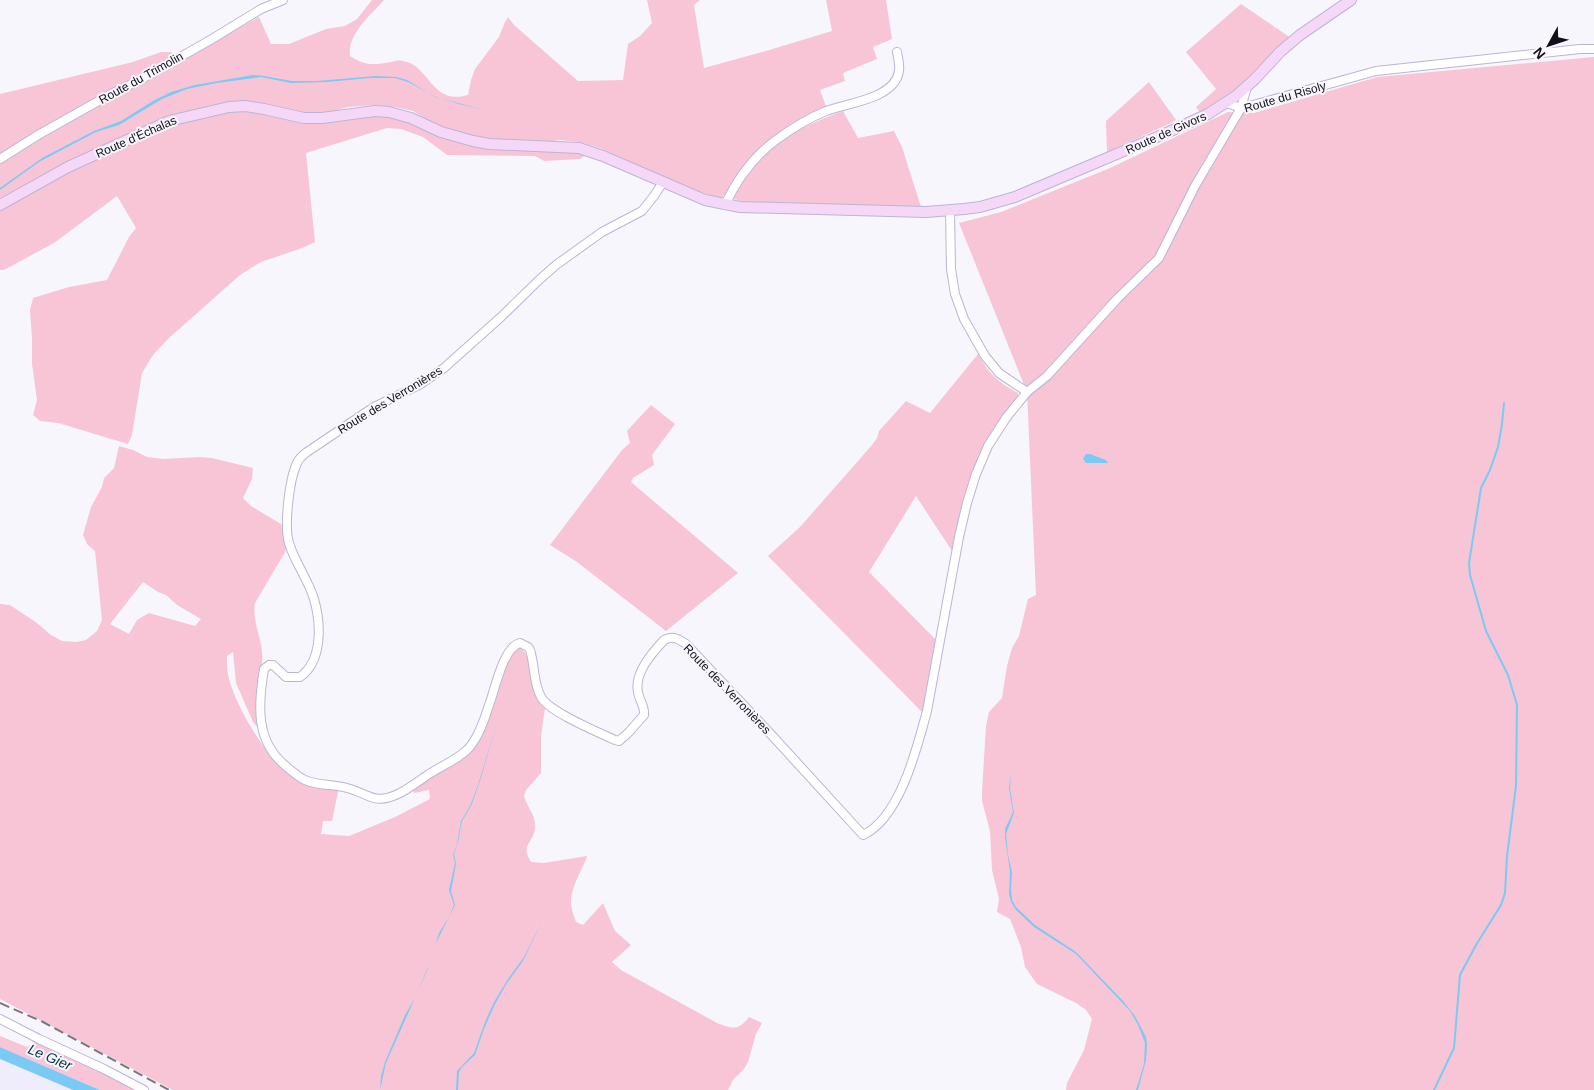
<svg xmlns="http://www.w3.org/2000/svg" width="1594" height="1090" viewBox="0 0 1594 1090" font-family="Arial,sans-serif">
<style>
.built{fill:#efecfc}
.green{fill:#f8c5d7;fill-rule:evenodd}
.water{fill:#7acaf4}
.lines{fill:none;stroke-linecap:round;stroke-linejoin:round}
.stream{stroke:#7acaf4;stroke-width:2}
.street-casing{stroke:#bbb5d4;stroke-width:10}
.secondary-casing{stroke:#bbb5d4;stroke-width:12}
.street{stroke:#fff;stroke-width:8}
.secondary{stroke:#f5d8f8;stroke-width:10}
.rail{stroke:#787780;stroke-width:2;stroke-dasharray:10 5;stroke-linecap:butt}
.labels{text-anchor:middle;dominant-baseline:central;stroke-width:4;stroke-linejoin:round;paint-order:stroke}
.street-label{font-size:12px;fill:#110f19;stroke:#f7f6fd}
.water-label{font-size:14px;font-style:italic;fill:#003147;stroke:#f7f6fd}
</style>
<rect width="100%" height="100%" fill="#f7f6fd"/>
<path class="built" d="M0 1059 70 1088 73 1090H0Z"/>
<g class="green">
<path d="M372 0H384C371 15 347 34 350 56 364 66 375 65 391 62 395 61 399 60 403 61 430 65 431 106 468 95L471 80 475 69 499 37 505 22 508 17 514 25 578 81 623 80 628 44 640 36 652 23 647 0H700L694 5 704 68 766 51 832 31 826 0H886L892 39 873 47 877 59 843 73 845 81 820 90 827 109C803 121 777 132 757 151 744 163 735 179 725 195L721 198 714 197 668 179 600 148 579 142 560 140 547 142 497 141 443 129 413 111 395 107 375 105 348 107 319 115 306 112V121L373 115 393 117 451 140 479 146 511 150 563 151 586 155 580 159 544 161 535 156 447 155 423 137 401 129 387 128 306 153 315 242 302 248 261 262 240 275 169 338 153 355 142 373 132 435 128 444 58 423 40 421 33 415 37 400 32 364V339L30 310 33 298 69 287 107 280 129 237 136 228 117 196 54 243 4 270H0V94L133 62 161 52H171L175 55 184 59 259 17 271 44H289L326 29 345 26 357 19Z"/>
<path d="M1241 4 1291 38 1243 85 1201 114 1196 107 1216 89 1186 52Z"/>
<path d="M1594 57V1090H1066L1067 1083 1084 1050 1092 1019 1086 1010 1076 1003 1037 984 1025 967 1021 947 1010 919 997 912 999 899 992 870 990 831 982 801V791L986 726 989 712 1002 698 1007 666 1012 648 1019 636 1028 599 1036 595 1027 392 959 223 1001 212 1110 168 1228 112 1254 113 1377 77Z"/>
<path d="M1149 82 1176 120 1171 123 1107 152 1106 121Z"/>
<path d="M843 111 858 138 894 131 902 147 921 207 838 206 748 203 734 199C736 188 743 179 751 170 757 162 763 153 771 147 793 131 818 120 843 111Z"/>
<path d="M978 354C990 375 998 382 1018 393V397C1005 415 990 433 981 452 965 484 960 519 954 554L916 496 869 572 936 640 923 713 768 556 800 527 872 445 877 438 879 431 906 401 930 413Z"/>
<path d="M651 405 675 424 652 455 654 465 633 478 631 482 738 573 666 631 577 562 550 545 622 450 630 443 627 431Z"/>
<path d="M119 446 133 450 147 457 163 459 200 457 212 458 253 468 252 479 243 498 251 506 281 524 287 549 255 603C251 624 267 646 261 667L259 726H256L253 722 236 683 233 652 227 656C227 664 227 672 229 679 236 706 267 760 291 775 298 779 329 785 339 787L332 821H323L321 834 349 836 395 817 430 799 429 790 414 793 413 790C425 783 436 774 448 766 456 761 464 758 470 750 491 725 499 688 509 657L516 649 520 648C535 659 529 679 535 694 537 699 542 704 545 708L541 737V773L526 790 524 796C527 807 537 817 535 829 533 844 520 844 531 862L544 863 587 856C582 871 571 886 571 902 571 909 574 916 576 922L583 925 603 903 615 931 631 945 612 962 621 970 717 1023C733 1029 738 1031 749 1017L762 1023 756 1034 748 1062 744 1069 733 1080 728 1090H173L0 999V604L10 605 37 623 51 635 62 641 76 642 86 640 97 631 102 620 95 551 87 544 83 535 91 507 102 487 104 478 114 468ZM143 582 158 592 166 595 177 605 201 619 195 626 149 613 137 620 129 634 110 624Z"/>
<path d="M0 1036 27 1047 37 1041 87 1064 138 1090H100L0 1047Z"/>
</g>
<g class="water">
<path d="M253 75 264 76 292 81H317L376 76 396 77 407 80 435 97 485 110 459 104 436 97 408 82 395 78H370L327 82 291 83 261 77 217 83 187 89 162 99 119 125 96 132 39 162 0 190V188L42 158 94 131 121 121 153 101 171 92 195 85Z"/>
<path d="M1086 454H1090L1106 460 1108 463H1086L1083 459Z"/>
<path d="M497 723 480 781 471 806 462 821 458 842 454 854 456 864 451 891 455 905 436 943 427 971 386 1063 380 1090 381 1076 385 1062 405 1015 415 998 429 965 439 933 449 917 454 905 449 890 455 863 453 855 457 844 461 821 470 806 478 785Z"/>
<path d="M1011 772 1010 788 1014 813 1006 834 1008 855 1012 872 1011 888 1012 900 1016 907 1035 925 1076 952 1123 1001 1135 1016 1146 1037 1147 1045 1146 1060 1138 1090H1136L1144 1064 1145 1043 1138 1025 1130 1011 1076 954 1034 927 1016 910 1011 902 1009 894 1010 872 1005 837V829L1013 812 1009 788Z"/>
<path d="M543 919 523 961 507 983 495 1004 484 1029 475 1055 462 1067 459 1072 458 1090H456L457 1071 474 1053 485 1022 494 1002 508 979 524 957Z"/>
<path d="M0 1047 100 1090H73L0 1059Z"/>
</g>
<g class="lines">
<path class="stream" d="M1434 1090 1454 1048 1460 975 1476 945 1501 905 1505 893 1507 856 1516 786 1517 705 1508 675 1486 631 1470 575 1469 563 1481 488 1490 470 1498 447 1502 424 1504 403"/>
<defs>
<g id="street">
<path d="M1227 103 1241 108 1253 105 1376 71 1580 49H1594"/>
<path d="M0 159 38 135 111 94 140 80 212 39 261 9 283 0"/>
<path d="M663 182 654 196 642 211 602 232 556 265 539 280 501 317 444 368 419 385 374 407 307 452C303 455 299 458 297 463 289 480 284 526 289 543 295 563 308 579 314 599 321 623 323 661 300 677H286L273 665H269L264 669C258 705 255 742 287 767 293 772 298 777 305 780 318 786 333 784 347 788 370 794 374 806 400 793 410 788 420 780 429 774 443 765 463 757 472 744 480 733 485 718 489 705 495 690 503 647 520 643L528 647 530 650C535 665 533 683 541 697 549 712 598 732 615 740L619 741 629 732 644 715C645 706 639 700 638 692 634 673 652 653 664 640 673 635 678 639 686 644L767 730 863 835C900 818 917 748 927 711L959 537 967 503 976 474 988 446 1006 418 1027 392 1047 376 1117 299 1159 258 1195 186 1241 108 1247 87"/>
<path d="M725 205C737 179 753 157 776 140 791 129 809 118 826 111 847 103 895 99 899 71 900 64 898 58 897 52"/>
<path d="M950 210 951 269 955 294 964 319 985 356 999 373 1027 392"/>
<path d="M0 1019 39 1039 104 1069 144 1090"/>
</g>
<path id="secondary" d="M0 205 68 167 169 121 229 107 245 106 264 109 304 118H322L375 111 389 112 411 118 441 132 473 141 489 144 579 148 603 156 705 200 740 207 926 212 964 209 980 207 1015 197 1164 134 1208 114 1236 96 1255 79 1280 52 1300 35 1351 0"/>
</defs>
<use href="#street" class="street-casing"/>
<use href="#secondary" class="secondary-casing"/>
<use href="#street" class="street"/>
<use href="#secondary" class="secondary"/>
<path class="rail" d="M0 1003 43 1022 169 1090"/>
</g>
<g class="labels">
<g class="street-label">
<text transform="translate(141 78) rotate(-29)">Route du Trimolin</text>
<text transform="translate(1285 97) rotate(-16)">Route du Risoly</text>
<text transform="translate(1166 133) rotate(-24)">Route de Givors</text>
<text transform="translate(136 137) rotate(-24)">Route d'Échalas</text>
<text transform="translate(390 400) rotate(-31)">Route des Verronières</text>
<text transform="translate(727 689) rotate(46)">Route des Verronières</text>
</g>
<g class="water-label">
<text transform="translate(50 1057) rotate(23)">Le Gier</text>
</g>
</g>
<g transform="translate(1549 45) rotate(230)" stroke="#f7f6fd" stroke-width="4" paint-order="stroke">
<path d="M0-4L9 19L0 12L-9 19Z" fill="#110f19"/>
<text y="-8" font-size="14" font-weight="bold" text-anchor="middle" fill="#110f19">N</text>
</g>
</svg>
